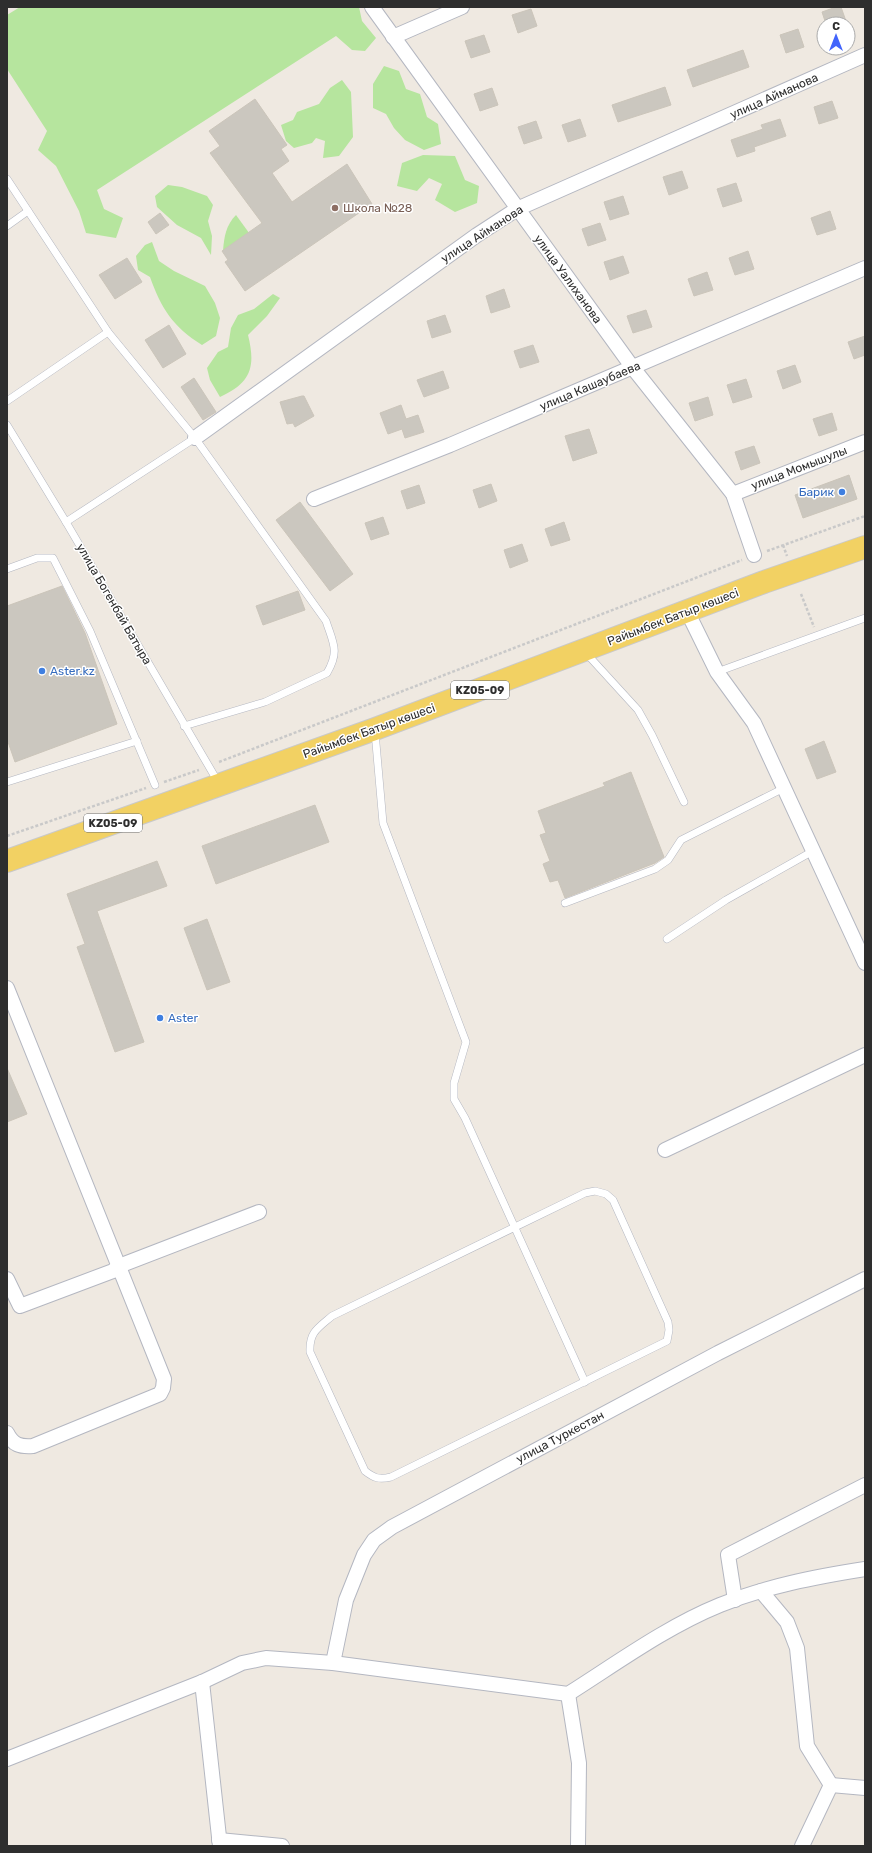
<svg xmlns="http://www.w3.org/2000/svg" width="872" height="1853" viewBox="0 0 872 1853" font-family="Rubik,sans-serif">
<style>
.green{fill:#b6e59e}
.building{fill:#cbc7bf;stroke:#cbc5ba}
.lines{fill:none;stroke-linecap:round;stroke-linejoin:round}
.service-casing{stroke:#b4b7c1;stroke-width:8}
.minor-casing{stroke:#b4b7c1;stroke-width:16}
.primary-casing{stroke:#c9c9c9;stroke-width:24}
.path{stroke:#c9c9c9;stroke-width:2.5;stroke-dasharray:3 2;stroke-linecap:butt}
.service{stroke:#fff;stroke-width:7}
.minor{stroke:#fff;stroke-width:14}
.primary{stroke:#f2d163;stroke-width:22}
.education-dot{fill:#8d6e63;stroke:#fff;stroke-width:1.5}
.shop-dot{fill:#3f7fe0;stroke:#fff;stroke-width:1.5}
.labels{text-anchor:middle;dominant-baseline:central;stroke-width:3;stroke-linejoin:round;paint-order:stroke}
.shield{fill:#fff;stroke:#6d6d6d;stroke-width:1}
.shield-label{font-size:11px;font-weight:bold;fill:#2e2e2e}
.street-label{font-size:12px;fill:#2e2e2e;stroke:#fff}
.education-label{font-size:12px;fill:#785e54;stroke:#fff;text-anchor:start}
.shop-label{font-size:12px;fill:#366cbe;stroke:#fff;text-anchor:start}
</style>
<rect width="100%" height="100%" fill="#efe9e1"/>
<g class="green">
<path d="M20 7H359L362 21 376 38 365 51 352 50 336 36 97 190 104 209 123 218 116 238 86 233 79 211 56 166 38 150 47 131 7 69V15Z"/>
<path d="M384 66 399 71 406 89 420 94 427 117 438 124 441 144 424 150 405 140 394 128 386 114 373 108V84Z"/>
<path d="M342 80 351 92 353 137 339 156 323 158 325 141 316 138 312 143 294 148 286 141 281 125 293 120 297 112 319 104 330 88Z"/>
<path d="M423 155 455 156 465 180 479 186 477 203 455 212 435 200 442 184 429 178 417 191 397 186 402 163Z"/>
<path d="M168 185 182 187 207 196 213 205 208 221 212 236 211 255 201 238 177 225 157 207 155 196Z"/>
<path d="M236 215 252 237 223 251C224 237 226 225 236 215Z"/>
<path d="M152 242 159 261 174 271 205 286 215 303 220 318 216 336 202 345C173 327 161 308 150 277L138 270 136 256 145 245Z"/>
<path d="M273 294 280 298 267 316 248 335C256 367 251 383 220 397L210 380 207 368 218 352 228 347 231 328 238 315 254 309Z"/>
</g>
<g class="building">
<path d="M836 7H841L847 24H826L822 12Z"/>
<path d="M531 9 537 26 518 33 512 15Z"/>
<path d="M798 29 804 47 786 53 780 35Z"/>
<path d="M484 35 490 52 471 58 465 41Z"/>
<path d="M743 50 749 67 693 87 687 70Z"/>
<path d="M665 87 671 105 618 122 612 105Z"/>
<path d="M492 88 498 105 480 111 474 94Z"/>
<path d="M255 99 287 145 281 149 289 161 272 173 292 202 347 164 372 204 245 291 225 262 228 260 222 251 262 223 210 153 220 146 209 131Z"/>
<path d="M832 101 838 118 819 124 814 107Z"/>
<path d="M580 119 586 136 568 142 562 125Z"/>
<path d="M780 119 786 136 754 147 755 151 737 157 731 140 763 129 761 125Z"/>
<path d="M536 121 542 138 524 144 518 127Z"/>
<path d="M682 171 688 188 669 195 663 177Z"/>
<path d="M736 183 742 201 723 207 717 189Z"/>
<path d="M623 196 629 214 610 220 604 202Z"/>
<path d="M830 211 836 229 817 235 811 218Z"/>
<path d="M160 213 169 225 156 234 148 222Z"/>
<path d="M600 223 606 240 588 246 582 229Z"/>
<path d="M748 251 754 269 735 275 729 258Z"/>
<path d="M623 256 629 273 610 280 604 262Z"/>
<path d="M127 258 142 282 115 299 99 275Z"/>
<path d="M707 272 713 290 694 296 688 279Z"/>
<path d="M504 289 510 307 491 313 486 296Z"/>
<path d="M646 310 652 327 633 333 627 316Z"/>
<path d="M445 315 451 332 432 338 427 321Z"/>
<path d="M169 325 186 354 163 368 145 340Z"/>
<path d="M865 336V355L854 359 848 342Z"/>
<path d="M533 345 539 362 520 368 514 351Z"/>
<path d="M795 365 801 382 783 389 777 371Z"/>
<path d="M443 371 449 388 424 397 417 380Z"/>
<path d="M194 378 216 412 203 420 181 387Z"/>
<path d="M746 379 752 397 733 403 727 385Z"/>
<path d="M302 396H304L314 416 295 427 293 423 287 424 280 402Z"/>
<path d="M708 397 713 415 695 421 689 403Z"/>
<path d="M401 405 406 419 418 415 424 432 405 438 402 429 388 434 380 413Z"/>
<path d="M832 413 837 430 819 436 813 419Z"/>
<path d="M589 429 597 453 573 461 565 436Z"/>
<path d="M754 446 760 463 741 470 735 452Z"/>
<path d="M849 475 857 499 803 518 795 495Z"/>
<path d="M491 484 497 501 479 508 473 490Z"/>
<path d="M419 485 425 503 407 509 401 491Z"/>
<path d="M300 502 353 574 330 591 276 520Z"/>
<path d="M383 517 389 534 371 540 365 523Z"/>
<path d="M564 522 570 540 551 546 545 529Z"/>
<path d="M522 544 528 561 510 568 504 550Z"/>
<path d="M62 586 85 633 117 724 15 762 7 739V606Z"/>
<path d="M298 591 305 610 263 625 256 606Z"/>
<path d="M824 741 836 772 817 779 805 749Z"/>
<path d="M631 772 664 857 655 863 565 898 558 880 550 882 543 864 550 861 540 835 546 833 538 811 605 786 603 783Z"/>
<path d="M315 805 329 842 216 884 202 846Z"/>
<path d="M157 861 167 886 97 911 144 1042 115 1052 77 947 85 944 67 894Z"/>
<path d="M207 919 230 982 207 990 184 928Z"/>
<path d="M7 1068 27 1114 7 1122Z"/>
</g>
<g class="lines">
<defs>
<g id="service">
<path d="M7 179 108 332 195 438 326 621C333 643 340 651 327 673L265 702 184 726"/>
<path d="M7 226 28 211"/>
<path d="M7 401 108 332"/>
<path d="M7 425 66 522 218 782"/>
<path d="M66 522 195 438"/>
<path d="M7 569 37 558H53L90 631 155 785"/>
<path d="M586 653 638 710 652 735 684 802"/>
<path d="M717 672 865 618"/>
<path d="M375 732 383 823 466 1042 454 1083V1099L465 1118 585 1382"/>
<path d="M7 782 137 741"/>
<path d="M565 903 655 869 668 860 681 840 784 788"/>
<path d="M667 939 726 900 813 851"/>
<path d="M595 1191 606 1194 613 1200 668 1322 669 1330 667 1341 391 1477C379 1480 374 1478 365 1471L310 1352C309 1332 318 1328 332 1316L585 1193Z"/>
</g>
<g id="minor">
<path d="M372 7 633 368 733 494 754 555"/>
<path d="M393 37 462 7"/>
<path d="M195 438 477 235 517 209 865 55"/>
<path d="M733 494 865 442"/>
<path d="M314 499 450 445 865 268"/>
<path d="M687 611 717 672 754 723 865 963"/>
<path d="M7 988 164 1379 163 1388 160 1394 33 1446C20 1447 13 1445 7 1433"/>
<path d="M665 1150 865 1055"/>
<path d="M7 1279 20 1306 113 1271 119 1266 259 1212"/>
<path d="M761 1591 787 1622 797 1648 807 1746 831 1785"/>
<path d="M735 1600 728 1555 865 1485"/>
<path d="M333 1663 346 1600 364 1555 374 1540 392 1527 718 1353 865 1279"/>
<path d="M202 1682 220 1846"/>
<path d="M568 1694 579 1763 578 1846"/>
<path d="M7 1759 202 1682 242 1663 266 1658 333 1663 568 1694C617 1663 666 1627 720 1605 767 1586 815 1577 865 1569"/>
<path d="M219 1840 282 1846"/>
<path d="M802 1846 831 1785 865 1788"/>
</g>
<path id="primary" d="M7 861 375 729 764 582 865 547"/>
</defs>
<use href="#service" class="service-casing"/>
<use href="#minor" class="minor-casing"/>
<use href="#primary" class="primary-casing"/>
<g class="path">
<path d="M783 545 787 556"/>
<path d="M767 551 865 516"/>
<path d="M801 594 814 627"/>
<path d="M219 762 742 560"/>
<path d="M164 782 199 770"/>
<path d="M7 836 146 788"/>
</g>
<use href="#service" class="service"/>
<use href="#minor" class="minor"/>
<use href="#primary" class="primary"/>
</g>
<circle class="education-dot" cx="335" cy="208" r="4"/>
<g class="shop-dot">
<circle cx="842" cy="492" r="4"/>
<circle cx="42" cy="671" r="4"/>
<circle cx="160" cy="1018" r="4"/>
</g>
<g class="labels">
<g class="shield">
<rect x="451" y="681" width="58" height="18" rx="3"/>
<rect x="84" y="814" width="58" height="18" rx="3"/>
</g>
<g class="shield-label">
<text x="480" y="690">KZ05-09</text>
<text x="113" y="823">KZ05-09</text>
</g>
<g class="street-label">
<text transform="translate(774 96) rotate(-24)">улица Айманова</text>
<text transform="translate(482 234) rotate(-33)">улица Айманова</text>
<text transform="translate(568 279) rotate(54)">улица Уалиханова</text>
<text transform="translate(590 386) rotate(-23)">улица Кашаубаева</text>
<text transform="translate(799 468) rotate(-21)">улица Момышулы</text>
<text transform="translate(114 604) rotate(60)">улица Богенбай Батыра</text>
<text transform="translate(673 617) rotate(-21)">Райымбек Батыр көшесі</text>
<text transform="translate(369 731) rotate(-20)">Райымбек Батыр көшесі</text>
<text transform="translate(560 1437) rotate(-28)">улица Туркестан</text>
</g>
<g class="education-label">
<text x="343" y="208">Школа №28</text>
</g>
<g class="shop-label">
<text x="834" y="492" text-anchor="end">Барик</text>
<text x="50" y="671">Aster.kz</text>
<text x="168" y="1018">Aster</text>
</g>
</g>
<rect width="872" height="1853" fill="none" stroke="#2e2e2e" stroke-width="16"/>
<g transform="translate(836 36)"><circle r="19" fill="#ffffff" stroke="#ababab"/>
<path d="M0-3L7 15L0 10L-7 15Z" fill="#4264fb"/>
<text y="-6" font-size="11" font-weight="bold" text-anchor="middle" fill="#2e2e2e">С</text>
</g>
</svg>
